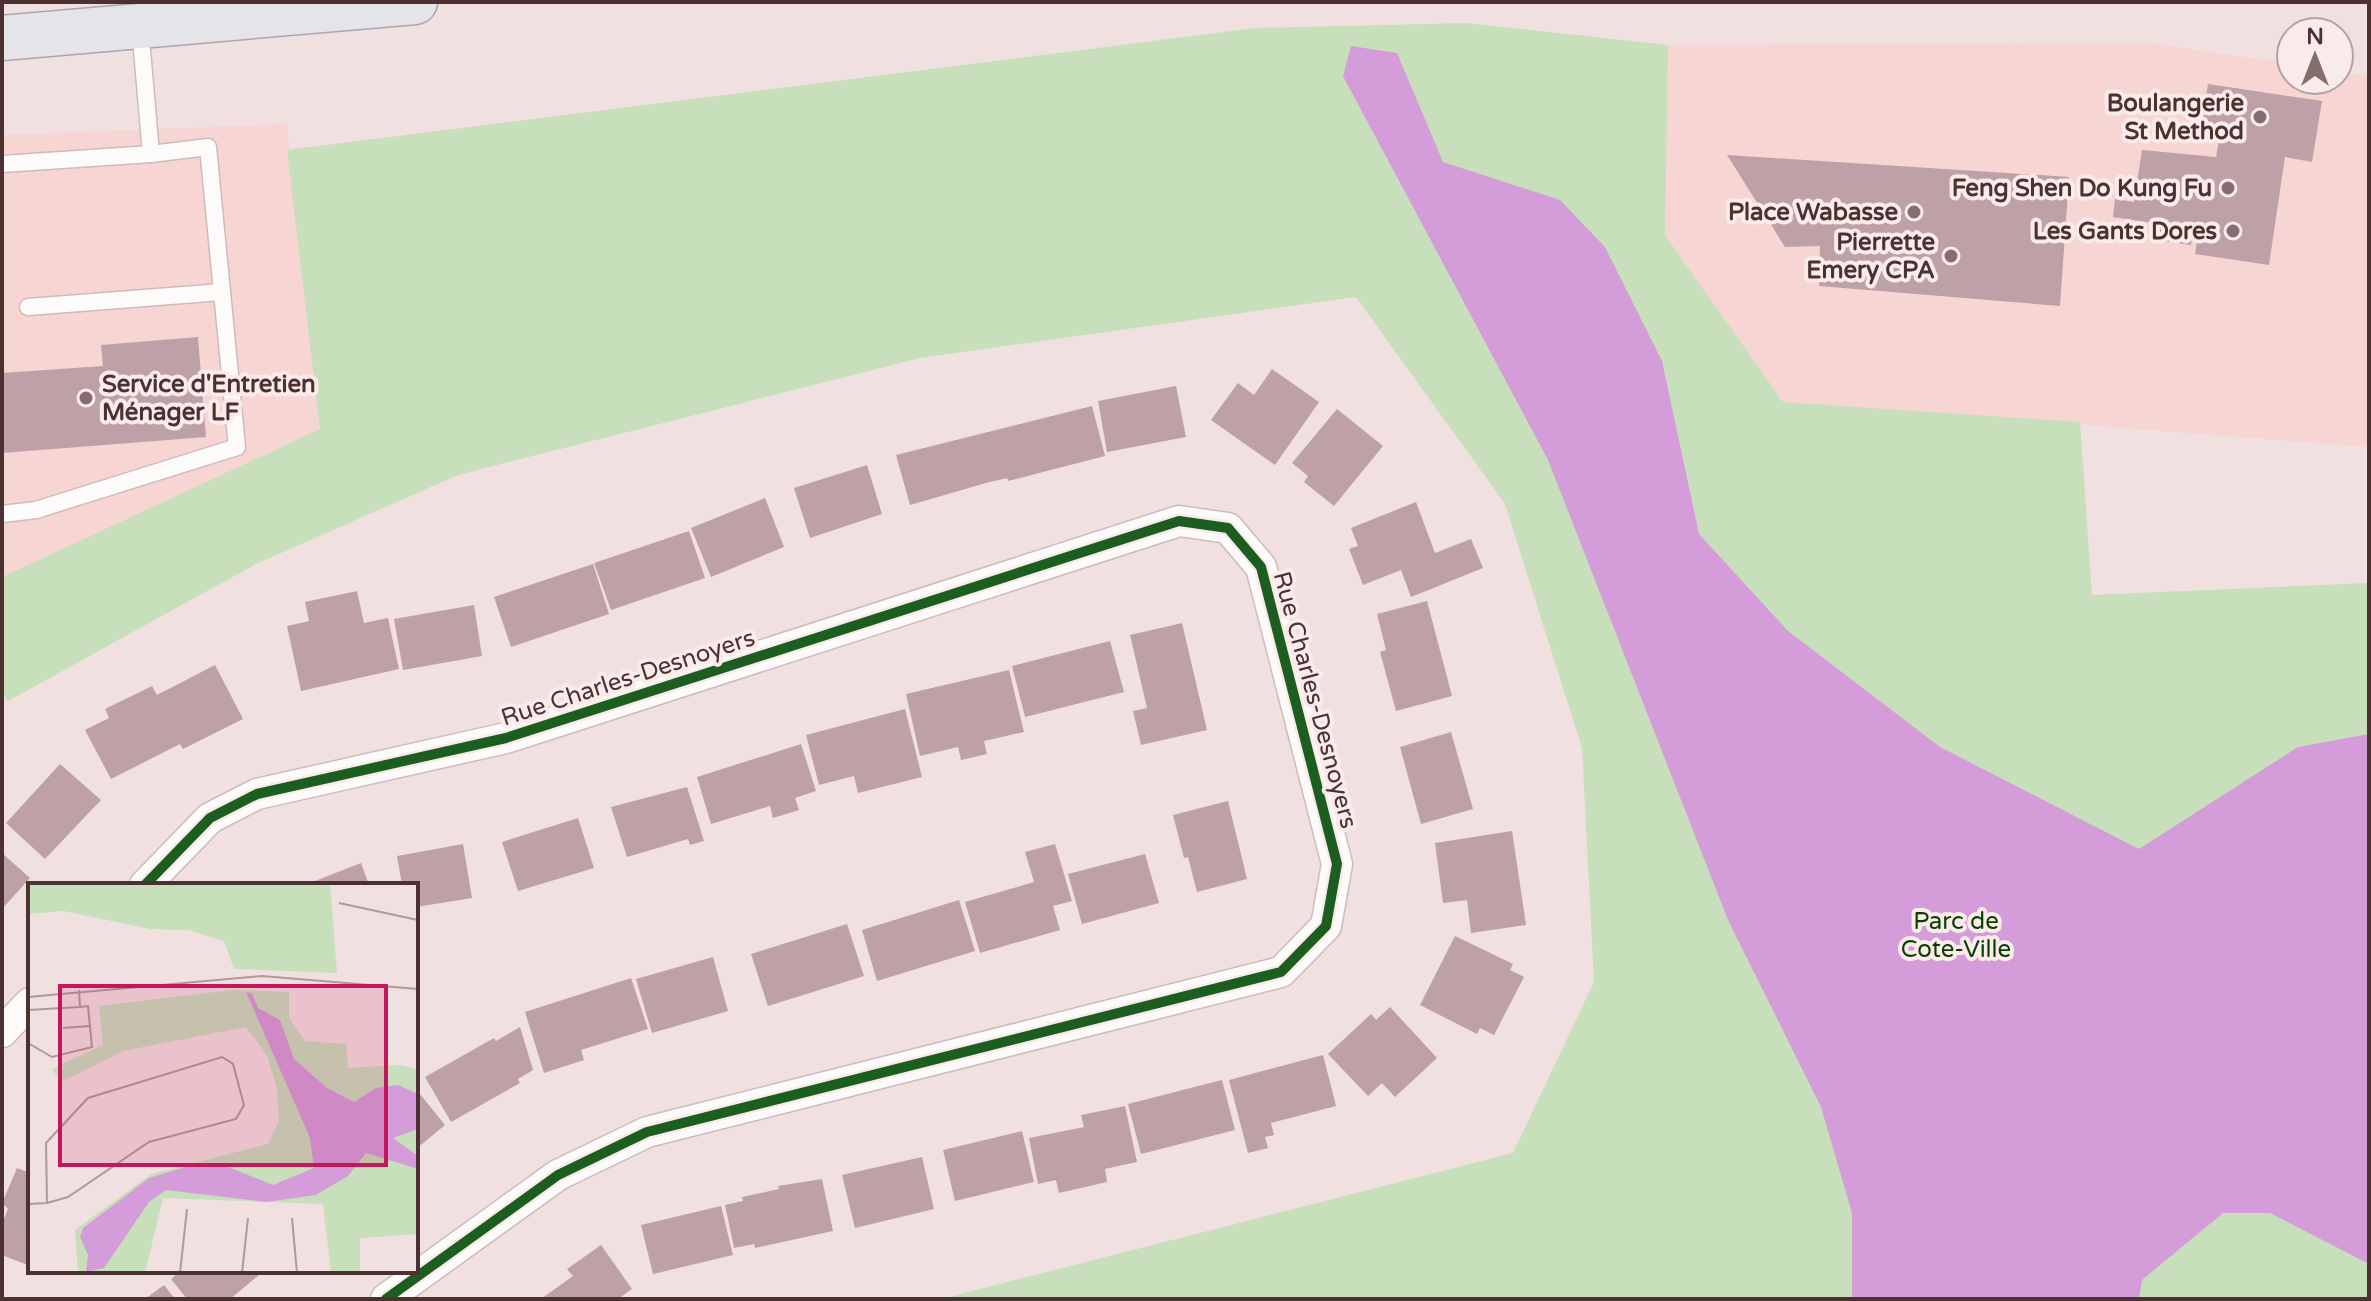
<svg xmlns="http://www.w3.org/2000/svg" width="2371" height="1301" viewBox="0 0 2371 1301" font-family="'Varela Round',sans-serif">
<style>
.built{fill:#f6d5d3}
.green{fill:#c7dfba}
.water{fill:#d49dd9}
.building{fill:#bda1a7}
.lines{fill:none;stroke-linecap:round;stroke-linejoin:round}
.lane-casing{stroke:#cebbba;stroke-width:19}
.street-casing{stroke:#cebbba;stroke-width:33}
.primary-casing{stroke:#a8a5ad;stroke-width:47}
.lane{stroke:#fdfafa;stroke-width:16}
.street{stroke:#fdfafa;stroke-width:30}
.primary{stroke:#e4e4e9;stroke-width:44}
.cycleway-casing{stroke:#faebeb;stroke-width:15}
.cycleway{stroke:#1b5e20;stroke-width:10}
.poi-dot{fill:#856e6d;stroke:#faebeb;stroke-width:3}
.labels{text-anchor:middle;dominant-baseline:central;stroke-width:8;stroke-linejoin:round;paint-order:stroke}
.poi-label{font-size:24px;font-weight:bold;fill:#4b3130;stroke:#faebeb;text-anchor:end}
.street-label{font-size:24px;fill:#4b3130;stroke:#faebeb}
.park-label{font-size:24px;fill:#073d00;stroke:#faebeb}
.inset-road{fill:none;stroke:#ae9a99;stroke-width:2}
.view{fill:#c2185b;fill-opacity:0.15;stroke:#c2185b;stroke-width:4}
.inset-edge{fill:none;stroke:#4b3130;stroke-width:4}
</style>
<rect width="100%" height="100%" fill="#f0e0df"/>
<g class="built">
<path d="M2150 43 2291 64V80H2339V71L2369 76V447L1783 402 1665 235 1668 45Z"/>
<path d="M287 124 320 429 2 577V135Z"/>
</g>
<path class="green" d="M1466 23 1668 45 1665 235 1783 402 2080 422 2092 595 2369 583V1299H941L1513 1153 1594 982 1582 748 1505 504 1356 297 920 358 458 475 256 564 8 701 2 692V577L320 429 287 150 1256 28Z"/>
<path class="water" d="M1351 46 1397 53 1443 162 1560 200 1605 247 1662 361 1699 534 1788 631 1940 747 2139 849 2298 747 2369 734V1264L2270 1213H2223L2142 1280 2139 1299H1852V1213L1821 1107 1728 920 1548 460 1343 76Z"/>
<g class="building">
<path d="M2208 84 2322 101 2312 162 2285 157 2269 265 2195 254 2198 235 2192 234 2191 245 2150 239 2153 223 2113 217 2115 199 2134 202 2142 150 2216 157 2220 135 2201 131Z"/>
<path d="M1727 155 2069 177 2060 306 1819 286 1820 246 1785 247Z"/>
<path d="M198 337 206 437 2 453V373L103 366 101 345Z"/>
<path d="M1272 369 1319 402 1275 465 1211 420 1238 383 1254 395Z"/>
<path d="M1176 386 1186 437 1107 452 1098 401Z"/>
<path d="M1092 406 1105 456 1008 481 1007 478 986 483 910 505 896 455Z"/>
<path d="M1337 409 1383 446 1334 506 1304 482 1308 476 1292 463Z"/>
<path d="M867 465 882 514 810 538 794 488Z"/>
<path d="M765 498 784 547 711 577 691 528Z"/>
<path d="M1416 502 1435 553 1471 539 1483 568 1411 597 1401 570 1363 585 1349 549 1358 546 1351 528Z"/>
<path d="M689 531 705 578 611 610 594 563Z"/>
<path d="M593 564 609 614 511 647 494 597Z"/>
<path d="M357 591 364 623 388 618 399 669 301 691 287 626 309 621 305 602Z"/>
<path d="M1427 601 1452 696 1396 711 1380 652 1386 650 1377 614Z"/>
<path d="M474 605 482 656 403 670 394 619Z"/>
<path d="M1182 623 1207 730 1141 745 1133 711 1147 708 1130 635Z"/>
<path d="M1110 641 1124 692 1025 717 1012 666Z"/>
<path d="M215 665 243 719 183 749 180 744 111 779 85 730 109 718 105 709 152 686 157 695Z"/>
<path d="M1009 670 1024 732 984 741 987 754 961 760 958 747 920 756 906 694Z"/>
<path d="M905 709 922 777 858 793 854 776 819 785 806 735Z"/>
<path d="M1451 732 1473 809 1421 824 1400 747Z"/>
<path d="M801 744 816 791 795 798 799 810 773 818 770 806 711 824 697 777Z"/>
<path d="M60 764 101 800 45 859 6 823Z"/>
<path d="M687 787 704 841 690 845 688 839 627 857 611 807Z"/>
<path d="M1228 801 1247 879 1197 892 1188 857 1184 858 1173 815Z"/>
<path d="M578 818 594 868 518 891 502 842Z"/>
<path d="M1512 831 1526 925 1471 933 1467 900 1443 903 1435 843Z"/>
<path d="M463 844 472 898 416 907V885H402L397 856Z"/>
<path d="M1055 844 1072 901 1053 906 1060 930 980 953 965 902 1034 882 1025 852Z"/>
<path d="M2 853 30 878 2 909Z"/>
<path d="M1145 854 1159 903 1082 924 1068 874Z"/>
<path d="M361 863 369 885H305Z"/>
<path d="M959 900 975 951 877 981 862 930Z"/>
<path d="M847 924 864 976 768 1006 751 954Z"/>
<path d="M1455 936 1513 964 1510 970 1524 977 1494 1035 1480 1028 1477 1034 1420 1005Z"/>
<path d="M713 957 728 1011 652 1033 636 979Z"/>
<path d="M631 978 648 1029 581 1050 584 1060 544 1073 525 1012Z"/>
<path d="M1390 1007 1437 1058 1395 1097 1382 1083 1368 1096 1328 1054 1371 1014 1376 1020Z"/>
<path d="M520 1027 533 1070 518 1079 520 1083 451 1122 425 1077 494 1038 496 1041Z"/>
<path d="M1323 1055 1336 1106 1271 1123 1274 1135 1265 1137 1268 1148 1248 1153 1229 1080Z"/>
<path d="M1222 1080 1235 1130 1141 1154 1128 1104Z"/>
<path d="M416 1089 445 1125 416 1149Z"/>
<path d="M1125 1106 1137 1162 1105 1169 1107 1182 1059 1193 1056 1180 1038 1184 1029 1138 1084 1127 1081 1115Z"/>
<path d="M1022 1131 1034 1182 955 1201 943 1150Z"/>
<path d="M922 1157 934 1209 855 1228 842 1175Z"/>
<path d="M17 1168 30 1173V1266L2 1255V1224L8 1209 2 1203Z"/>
<path d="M822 1179 833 1231 755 1248 754 1244 734 1248 725 1205 743 1201 742 1197 779 1189 778 1186Z"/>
<path d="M721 1206 733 1255 653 1274 641 1225Z"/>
<path d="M601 1245 632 1289 618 1299H541L573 1276 567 1269Z"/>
<path d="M180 1271H264L230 1299H187L171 1279Z"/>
<path d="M164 1285 175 1299H145Z"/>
</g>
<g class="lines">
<defs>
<g id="lane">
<path d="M2 164 151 154"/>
<path d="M28 307 222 292"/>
<path d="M2 514 36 510 237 447 208 147 151 154 140 27"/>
</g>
<g id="street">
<path d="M145 885 210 818 257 794 506 738 1179 521 1228 528 1261 567 1337 864 1326 926 1281 972 647 1132 558 1175 386 1299"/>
<path d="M2 1032 30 1003"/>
</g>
<path id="primary" d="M2 38 415 2"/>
</defs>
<use href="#lane" class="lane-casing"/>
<use href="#street" class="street-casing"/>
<use href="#primary" class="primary-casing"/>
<use href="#lane" class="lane"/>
<use href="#street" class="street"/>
<use href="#primary" class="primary"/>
<defs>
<path id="cycleway" d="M145 885 210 818 257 794 506 738 1179 521 1228 528 1261 567 1337 864 1326 926 1281 972 647 1132 558 1175 386 1299"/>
</defs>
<use href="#cycleway" class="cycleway-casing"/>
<use href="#cycleway" class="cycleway"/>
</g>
<g class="poi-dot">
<circle cx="2260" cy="117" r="8"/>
<circle cx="2228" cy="188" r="8"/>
<circle cx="1914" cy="212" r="8"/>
<circle cx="2233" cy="231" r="8"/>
<circle cx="1951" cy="256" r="8"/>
<circle cx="86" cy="398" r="8"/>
</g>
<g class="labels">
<g class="poi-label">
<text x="2244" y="103">Boulangerie<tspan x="2244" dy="28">St Method</tspan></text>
<text x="2212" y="188">Feng Shen Do Kung Fu</text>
<text x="1898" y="212">Place Wabasse</text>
<text x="2217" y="231">Les Gants Dores</text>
<text x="1935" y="242">Pierrette<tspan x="1935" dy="28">Emery CPA</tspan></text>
<text x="102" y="384" text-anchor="start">Service d'Entretien<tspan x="102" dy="28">Ménager LF</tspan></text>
</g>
<g class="street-label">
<text transform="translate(628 678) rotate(-18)">Rue Charles-Desnoyers</text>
<text transform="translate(1315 700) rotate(75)">Rue Charles-Desnoyers</text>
</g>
<g class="park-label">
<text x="1956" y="921">Parc de<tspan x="1956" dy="28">Cote-Ville</tspan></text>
</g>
</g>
<g transform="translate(28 883)">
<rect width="390" height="390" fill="#f0e0df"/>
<path d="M0 0H302L309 90 206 86 196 58 160 47 122 46 36 28 0 31ZM204 107 261 109V135L277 158 318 161 320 185 373 182 390 187V351L332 355V390H303L295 321 135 315 117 390H50L47 347 123 291 240 261 251 238 249 206 239 172 218 144 95 168 33 199 24 186 75 162 71 123Z" fill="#c7dfba"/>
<path d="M218 109 224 110 230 125 252 137 266 176 299 205 326 219 348 205 370 202 390 211V246L365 255 390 273V286L338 270 320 293 288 312 238 319 138 307 121 319 76 385 58 389 60 372 52 354 55 345 121 295 164 282 193 281 245 302 286 285 282 255Z" fill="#d49dd9"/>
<path class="inset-road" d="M311 20 390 37M0 114 234 93 390 106M0 127 52 124M35 145 62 143M0 160 24 174 64 164 60 123 52 124 51 107M0 321 19 320 40 314 121 259 208 236 216 222 205 181 194 174 60 215 18 260 19 320M264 335 269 390M152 390 159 326M214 390 220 335"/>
<path class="view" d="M32 103H358V282H32Z"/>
<rect width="390" height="390" class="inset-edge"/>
</g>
<rect width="2371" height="1301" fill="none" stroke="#4b3130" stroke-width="8"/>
<g transform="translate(2315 56)"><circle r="38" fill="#faebeb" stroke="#b4a1a0" stroke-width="2"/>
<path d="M0-6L14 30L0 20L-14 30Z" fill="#856e6d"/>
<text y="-12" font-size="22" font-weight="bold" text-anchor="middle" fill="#4b3130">N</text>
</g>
</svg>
